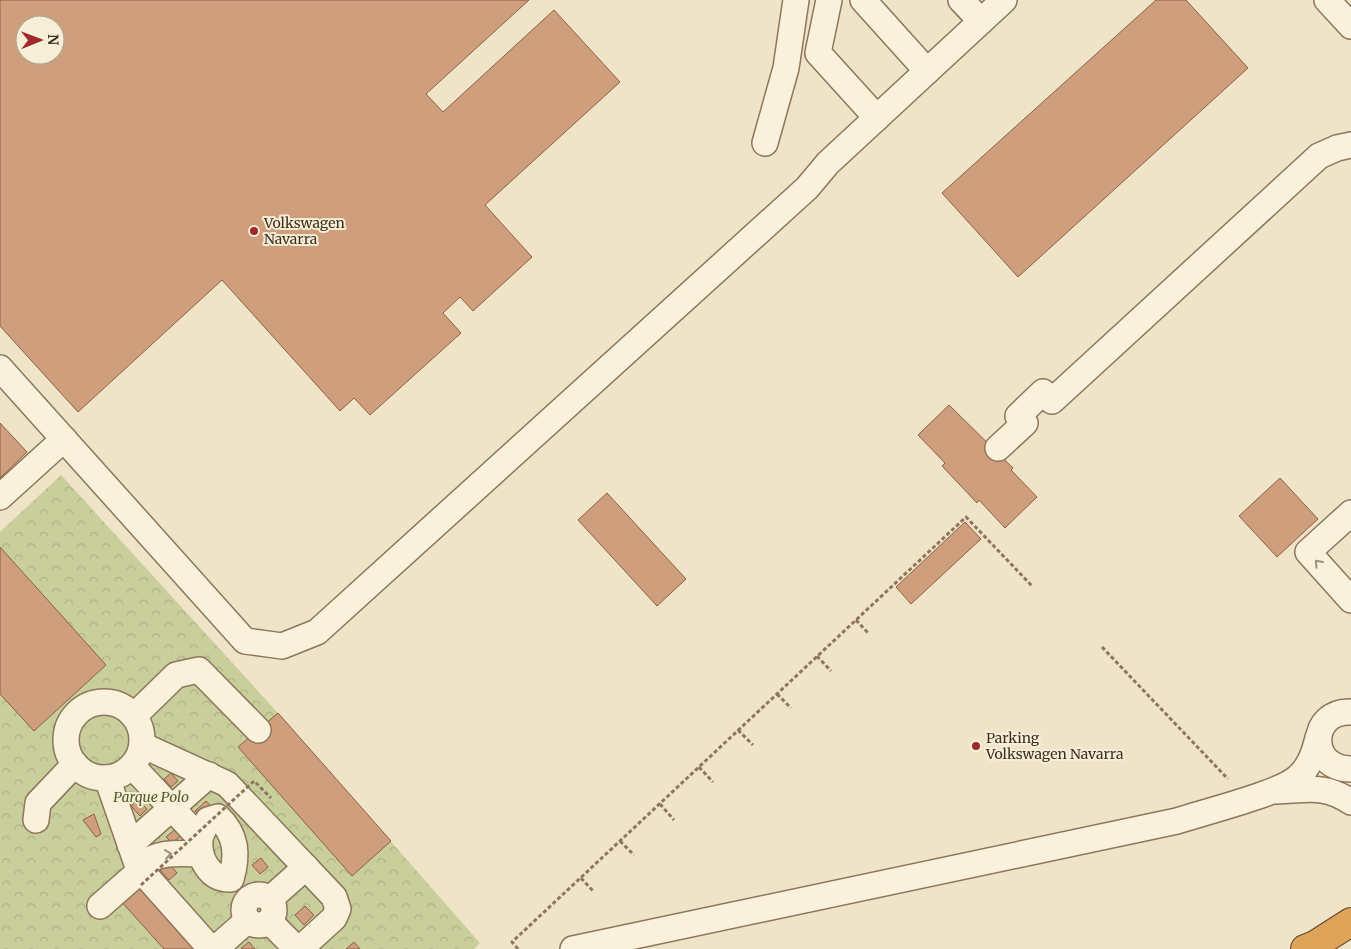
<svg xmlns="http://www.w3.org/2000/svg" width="1351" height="949" viewBox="0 0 1351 949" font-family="Merriweather,serif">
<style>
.park{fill:url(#park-crowns)}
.building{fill:#cf9f7d;stroke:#8d5f41;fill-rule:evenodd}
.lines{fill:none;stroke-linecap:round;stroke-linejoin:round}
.minor-casing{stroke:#8d765c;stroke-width:28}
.highway-casing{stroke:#5b4430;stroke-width:30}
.path{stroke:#8d765c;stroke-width:3;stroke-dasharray:4 2.5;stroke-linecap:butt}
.minor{stroke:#faf1dc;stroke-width:25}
.highway{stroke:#e0a458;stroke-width:28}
.path-bridge{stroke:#8d765c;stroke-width:3;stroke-dasharray:4 2.5;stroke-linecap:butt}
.oneway{stroke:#9c907e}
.poi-dot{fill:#9e2a2b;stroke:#f7eed8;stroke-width:2}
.labels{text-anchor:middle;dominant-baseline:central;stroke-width:4;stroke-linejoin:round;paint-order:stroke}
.poi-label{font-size:14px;fill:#3d2e20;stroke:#f7eed8;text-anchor:start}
.park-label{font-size:14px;font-style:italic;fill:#4d5a26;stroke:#f7eed8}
</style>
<defs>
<pattern id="park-crowns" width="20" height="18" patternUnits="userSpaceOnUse" patternTransform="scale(1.25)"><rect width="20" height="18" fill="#c9cf9b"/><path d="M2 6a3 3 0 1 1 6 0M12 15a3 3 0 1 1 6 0" fill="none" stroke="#aeb285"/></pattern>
</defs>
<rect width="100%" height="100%" fill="#f0e4c8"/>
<path class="park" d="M61 475 278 713 480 943 474 949H0V532Z"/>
<g class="building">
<path d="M0 0H529L426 94 443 112 554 10 620 82 485 205 532 257 473 311 460 297 443 313 461 333 370 415 354 398 340 411 222 280 78 412 0 326ZM25 25H55V55H25Z"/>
<path d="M1156 0H1186L1248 68 1018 277 942 193Z"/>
<path d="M949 405 1013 468 1011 470 1037 497 1005 528 979 500 977 503 942 466 945 463 918 435Z"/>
<path d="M0 423 27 452 0 478Z"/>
<path d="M1280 478 1318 519 1277 557 1239 516Z"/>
<path d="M607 493 686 579 657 606 578 520Z"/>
<path d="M965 522 981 539 911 604 896 587Z"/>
<path d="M0 547 106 665 34 731 0 694Z"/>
<path d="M278 713 391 841 352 876 238 747Z"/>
<path d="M171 773 178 781 171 787 164 779Z"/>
<path d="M138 799 147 809 140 816 131 806Z"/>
<path d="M206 801 213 808 201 818 195 811Z"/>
<path d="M94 814 101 834 96 837 83 820Z"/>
<path d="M178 827 183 834 172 843 166 837Z"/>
<path d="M261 858 268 867 260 874 252 865Z"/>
<path d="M168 862 177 873 169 880 160 870Z"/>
<path d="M139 883 198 949H164L120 900Z"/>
<path d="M305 906 314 915 304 925 295 915Z"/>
<path d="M249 942 255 949H242L241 948Z"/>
<path d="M354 942 360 949H346Z"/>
</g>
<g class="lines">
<defs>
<g id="minor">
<path d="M829 0 818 53 877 118"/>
<path d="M863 0 927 71"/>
<path d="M961 0 981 21"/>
<path d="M1327 0 1351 26"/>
<path d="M765 143 786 68 796 0"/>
<path d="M0 368 245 641 282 646 317 632 807 188 828 163 1004 0"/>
<path d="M1052 401 1319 156 1337 148 1351 145"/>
<path d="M1018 416 1043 392"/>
<path d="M998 448 1025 423"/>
<path d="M0 497 64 439"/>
<path d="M1351 513 1308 552 1351 600"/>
<circle cx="104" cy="740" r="38"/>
<path d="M1351 712C1309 710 1307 769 1351 769"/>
<path d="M134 716 176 675 199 670 258 730"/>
<path d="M142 745 227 784 334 897 338 909 334 918 300 949"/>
<path d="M132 766 200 838"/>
<path d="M107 778 138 867 211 949"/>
<path d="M1277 791C1307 790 1325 784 1351 802"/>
<path d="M218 817C237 835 238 855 231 879 210 880 198 859 200 839 201 833 206 826 208 820Z"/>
<path d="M36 820 38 803 75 764"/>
<path d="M130 845 209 775"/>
<path d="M138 867C158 851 176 853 201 854"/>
<circle cx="259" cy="910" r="15"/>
<path d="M270 899 306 867"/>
<path d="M100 906 141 870"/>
<path d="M269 921 297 949"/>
<path d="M215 949 248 920"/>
<path d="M573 949 1177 821C1204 812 1278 794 1297 778 1309 768 1314 754 1318 738"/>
</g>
<path id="highway" d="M1305 949 1315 945 1351 922"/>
</defs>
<use href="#minor" class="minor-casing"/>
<use href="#highway" class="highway-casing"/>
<g class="path">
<path d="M856 620 869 634"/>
<path d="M1102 647 1228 779"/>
<path d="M817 656 831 671"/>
<path d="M777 694 791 708"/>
<path d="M738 730 753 745"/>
<path d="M699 767 713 782"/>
<path d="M660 804 674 820"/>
<path d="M620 841 634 855"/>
<path d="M581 878 594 892"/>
<path d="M518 949 512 942 966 517 1033 587"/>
</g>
<use href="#minor" class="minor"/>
<use href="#highway" class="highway"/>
<path class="path-bridge" d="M141 885 254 781 271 798"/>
</g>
<defs><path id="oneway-chevron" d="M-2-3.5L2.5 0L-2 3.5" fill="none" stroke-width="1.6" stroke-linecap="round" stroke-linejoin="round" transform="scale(1.25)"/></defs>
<g class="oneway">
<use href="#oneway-chevron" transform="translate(1318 563) rotate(-132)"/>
<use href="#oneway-chevron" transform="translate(168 854) rotate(-8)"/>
</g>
<g class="poi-dot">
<circle cx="254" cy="231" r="5"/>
<circle cx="976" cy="746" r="5"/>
</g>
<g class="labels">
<g class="poi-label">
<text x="264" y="223">Volkswagen<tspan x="264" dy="16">Navarra</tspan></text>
<text x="986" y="738">Parking<tspan x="986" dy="16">Volkswagen Navarra</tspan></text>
</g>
<g class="park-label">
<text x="151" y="797">Parque Polo</text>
</g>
</g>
<g transform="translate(40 40) rotate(89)"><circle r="24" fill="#f7eed8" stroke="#ada18e"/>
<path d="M0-4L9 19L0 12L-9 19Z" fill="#9e2a2b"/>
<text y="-8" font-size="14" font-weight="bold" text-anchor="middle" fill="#3d2e20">N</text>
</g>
</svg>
